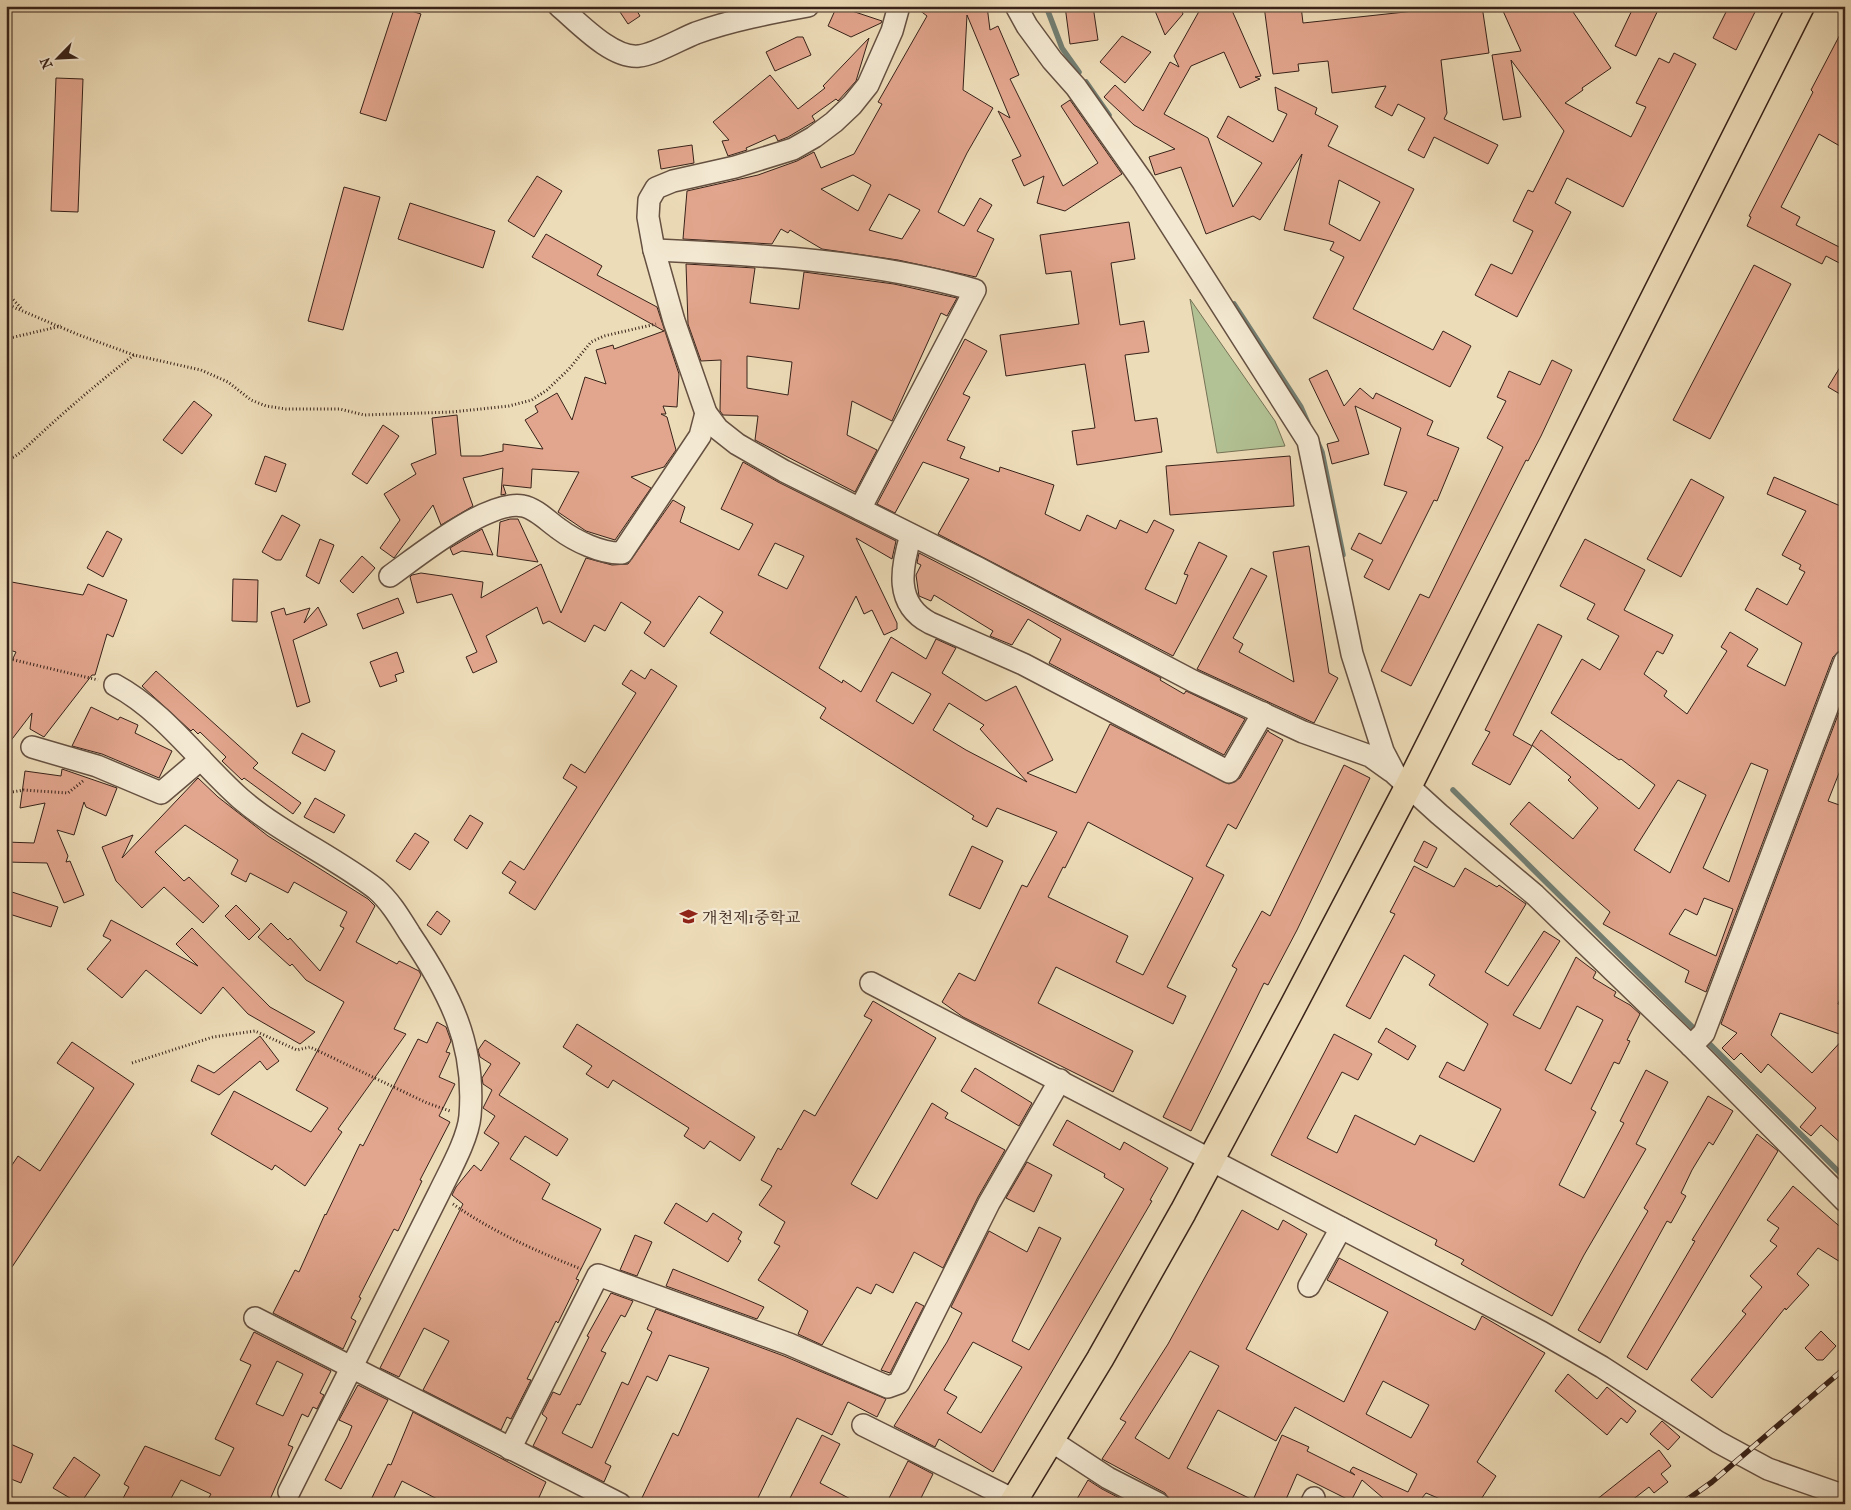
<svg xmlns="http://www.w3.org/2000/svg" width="1851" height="1510" viewBox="0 0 1851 1510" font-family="'IM FELL French Canon','Noto Serif KR',serif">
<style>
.green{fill:#b2c294;stroke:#757256}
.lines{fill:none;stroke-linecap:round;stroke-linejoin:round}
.stream{stroke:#727e72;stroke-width:5.5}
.building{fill:#e2a58d;stroke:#382219;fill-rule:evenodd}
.minor-casing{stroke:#655041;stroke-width:24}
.major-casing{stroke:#382219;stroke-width:29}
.path{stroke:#382219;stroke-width:3;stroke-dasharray:1 2.5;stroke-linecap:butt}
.minor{stroke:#f3e8d1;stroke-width:21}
.major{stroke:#eddcb8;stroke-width:26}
.rail-casing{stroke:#382219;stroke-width:5.5}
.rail{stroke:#f3e8d1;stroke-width:4;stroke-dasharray:11;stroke-linecap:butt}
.labels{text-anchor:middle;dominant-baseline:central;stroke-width:4.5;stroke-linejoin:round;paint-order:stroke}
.poi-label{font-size:16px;fill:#382219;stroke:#f3e8d1;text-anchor:start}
</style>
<rect width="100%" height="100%" fill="#eddcb8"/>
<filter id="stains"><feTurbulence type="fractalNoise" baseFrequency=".004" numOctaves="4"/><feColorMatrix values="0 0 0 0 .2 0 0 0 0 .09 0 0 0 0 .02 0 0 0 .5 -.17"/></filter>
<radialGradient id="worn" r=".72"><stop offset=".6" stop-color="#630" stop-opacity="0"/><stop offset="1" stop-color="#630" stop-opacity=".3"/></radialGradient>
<path class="green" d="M1190 299 1275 421 1285 446 1217 453Z"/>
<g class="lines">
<g class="stream">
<path d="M1046 6 1062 48 1079 72"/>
<path d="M1086 82 1109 115"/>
<path d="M1234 304 1301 407 1308 423"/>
<path d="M1318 443 1322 452 1343 555"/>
<path d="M1453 790 1845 1178"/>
</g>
</g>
<g class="building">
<path d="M395 6 421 14 386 121 360 113Z"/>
<path d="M616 6H634L640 16 628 24Z"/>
<path d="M837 6 882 21 881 23 851 37 828 26Z"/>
<path d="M914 6H987L990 30 998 26 1019 75 1010 79 1063 186 1098 163 1061 106 1070 100 1122 174 1065 211 1037 203 1044 176 1024 186 1012 160 1021 156 998 111 1010 118 967 15 963 90 993 108 967 153 938 212 964 226 980 198 992 205 977 231 994 239 976 277 898 260 822 249 790 230 788 233 781 229 772 244 683 239 687 191 758 175 797 161 814 152 821 168 854 154 882 104 878 102 927 16ZM853 175 871 185 858 211 821 189ZM889 194 920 210 902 239 869 230Z"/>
<path d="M1065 6H1093L1098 40 1070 44Z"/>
<path d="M1153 6H1180L1183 14 1165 35Z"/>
<path d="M1202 6H1230L1261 76 1255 77 1260 79 1240 88 1224 52 1191 66 1164 114 1208 138 1233 207 1262 163 1217 137 1228 116 1273 142 1287 114 1278 110 1275 87 1317 108 1315 114 1338 126 1328 146 1414 189 1353 309 1433 350 1443 331 1471 346 1450 387 1313 318 1344 257 1330 250 1334 242 1284 230 1302 154 1260 220 1253 216 1206 234 1181 167 1155 175 1149 157 1175 149 1134 125 1104 97 1115 85 1143 111 1170 62 1179 67 1174 56ZM1339 180 1380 202 1360 241 1329 224Z"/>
<path d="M1264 6H1301L1303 23 1433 9V6H1482L1489 53 1441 60 1447 113 1444 119 1498 145 1488 164 1434 137 1424 158 1408 150 1425 118 1398 104 1392 116 1375 107 1386 86 1332 93 1328 61 1298 64 1299 71 1273 74Z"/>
<path d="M1512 6H1569L1611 68 1582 88 1583 90 1565 103 1631 137 1646 107 1636 103 1659 58 1669 63 1674 53 1696 64 1623 207 1567 178 1555 203 1571 212 1517 317 1475 295 1491 264 1512 274 1533 231 1513 221 1528 190 1533 192 1564 131 1511 60 1521 117 1503 120 1492 55 1521 51 1503 11Z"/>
<path d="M1634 6H1660L1636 56 1615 46Z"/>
<path d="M1729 6H1758L1736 50 1713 38Z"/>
<path d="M1845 25V149L1819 134 1781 207 1800 217 1796 225 1845 250V266L1826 256 1822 264 1747 226 1751 217 1749 216 1813 92 1811 90Z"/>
<path d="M1122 36 1151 52 1125 83 1100 62Z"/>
<path d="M797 37H803L811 55 775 71 766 52Z"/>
<path d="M869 38 856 81 838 101 836 99 812 116 815 121 788 137 778 141 775 135 746 148 747 150 728 156 722 141 729 140 713 122 770 75 798 109 825 88 823 86Z"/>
<path d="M56 78 83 79 78 212 51 211Z"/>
<path d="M692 145 694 163 661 169 658 150Z"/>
<path d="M537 176 562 191 534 237 508 221Z"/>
<path d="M344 187 380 197 343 330 308 321Z"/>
<path d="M410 203 495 231 483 268 398 239Z"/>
<path d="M1129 222 1135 259 1111 263 1120 325 1144 321 1149 352 1125 355 1135 421 1157 418 1162 452 1077 465 1072 431 1095 428 1085 364 1006 376 1000 335 1079 324 1071 271 1046 274 1040 235Z"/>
<path d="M546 234 602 266 597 275 657 307 679 374 677 407 663 406 666 414H661L667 417 676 450 664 467 631 477 651 488 615 540 586 531 558 512 579 472 532 469 531 488 503 485 506 494 501 495 503 468 463 478 473 506 441 525 433 505 394 558 380 548 400 520 384 494 416 474 411 464 436 454 432 418 457 415 461 456H481L503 451V444L543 449 525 420 538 412 535 406 557 393 572 420 585 377 606 384 596 350 613 345 614 349 664 331 532 257Z"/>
<path d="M686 264 755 268 750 303 799 309 804 272 894 284 957 298 947 316 941 313 892 421 852 401 847 435 877 450 855 492 755 440 758 416 723 415 720 411 721 360 701 361 688 324ZM747 356 792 362 788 395 747 388Z"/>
<path d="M1754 265 1791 284 1710 439 1673 420Z"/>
<path d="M965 339 987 351 963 394 970 397 947 440 965 447 960 458 999 472 1000 467 1054 485 1045 514 1080 531 1087 515 1116 529 1120 520 1147 533 1154 520 1174 530 1145 589 1176 604 1188 575 1184 574 1199 542 1227 556 1173 656 938 534 969 479 923 462 895 513 877 504Z"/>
<path d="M1845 359V397L1828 387Z"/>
<path d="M1552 360 1572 370 1541 436 1528 461 1526 460 1411 686 1381 671 1420 594 1429 598 1503 447 1487 438 1506 401 1497 397 1509 371 1540 385Z"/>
<path d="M1327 370 1344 406 1360 388 1373 399 1376 393 1433 421 1427 435 1459 448 1437 501 1434 500 1389 590 1364 577 1373 560 1351 549 1359 533 1381 544 1407 492 1384 485 1401 428 1355 406 1369 454 1332 464 1327 444 1339 441 1309 379Z"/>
<path d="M194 401 212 415 182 454 163 440Z"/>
<path d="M383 425 399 436 367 484 352 474Z"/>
<path d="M265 456 286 464 276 492 255 484Z"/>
<path d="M1290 456 1294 506 1170 515 1166 466Z"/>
<path d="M743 462 778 482 896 541 892 559 856 538 897 623V629L884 635 872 610 864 614 856 596 819 668 842 683 843 680 861 692 891 637 926 659 936 639 956 648 942 673 986 701 1016 686 1053 760 1027 773 1076 793 1110 724 1229 784 1240 778 1268 730 1269 732 1283 740 1236 829 1228 824 1206 866 1224 875 1167 987 1186 996 1173 1024 1056 967 1038 1003 1133 1051 1113 1092 963 1017 942 1002 959 973 975 981 1022 885 1027 887 1057 832 997 808 987 827 972 819 974 816 820 718 826 708 710 633 723 612 699 596 664 647 644 633 651 622 621 602 605 631 594 625 585 642 549 621 543 624 537 607 486 636 497 662 473 673 466 657 477 652 452 594 417 603 410 577 412 575 421 573 483 582 481 598 541 564 561 613 586 558 612 565 628 564 673 500 685 507 680 522 739 550 753 524 721 509ZM775 543 804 556 787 589 758 575ZM892 672 931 694 913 724 876 701ZM949 703 984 725 980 729 1027 782 966 750 933 730ZM1088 822 1193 878 1143 975 1116 962 1128 936 1048 897 1063 867 1065 868Z"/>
<path d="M1774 477 1845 508V647L1833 657 1706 992 1685 982 1689 971 1603 924 1610 912 1510 824 1529 802 1573 839 1598 808 1568 780 1571 777 1532 745 1541 730 1639 809 1655 785 1621 759 1619 760 1551 713 1582 659 1600 670 1619 636 1587 619 1595 604 1560 586 1585 539 1645 570 1624 610 1673 635 1663 654 1657 651 1644 674 1667 691 1664 696 1687 714 1727 651 1721 647 1730 632 1758 649 1747 666 1785 686 1802 643 1745 610 1757 588 1787 605 1805 572 1799 569 1801 565 1782 555 1806 511 1767 494ZM1751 763 1768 770 1729 882 1703 868ZM1678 780 1706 795 1670 873 1634 850ZM1704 898 1733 909 1716 956 1669 934 1685 909 1697 915Z"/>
<path d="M1691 479 1724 497 1681 577 1647 559Z"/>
<path d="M282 515 300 525 281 560H276L262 552Z"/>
<path d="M510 519H518L538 562 497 556 500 522Z"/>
<path d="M482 529 493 555 462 551 453 555 450 548Z"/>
<path d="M107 531 122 539 103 577 87 568Z"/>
<path d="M320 539 334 545 319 584 306 576Z"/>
<path d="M1309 546 1329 673 1338 678 1314 723 1197 669 1251 568 1267 576 1233 638 1243 644 1239 652 1294 682 1273 552Z"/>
<path d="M919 553 1161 678 1160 680 1184 694 1186 691 1245 719 1224 755 1049 663 1061 639 1028 619 1012 645 990 636 993 631 934 595 931 601 919 596 916 575 921 565 917 563Z"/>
<path d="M362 556 375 568 353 593 340 581Z"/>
<path d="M233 579 258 580 257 622 232 621Z"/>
<path d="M6 581 83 595 88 584 127 600 113 637 107 634 95 675H92L44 737 30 729 32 713 6 747V673L16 652 6 649Z"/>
<path d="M398 598 404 613 363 629 357 614Z"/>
<path d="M318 607 327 625 293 640 310 702 297 707 271 612 284 608 286 615 310 608 304 623Z"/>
<path d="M1538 624 1562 636 1513 735 1532 746 1510 785 1472 764 1490 732 1485 730Z"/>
<path d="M397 652 404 672 395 675 397 681 380 687 370 662Z"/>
<path d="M651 669 677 686 535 910 509 893 516 882 502 873 510 861 524 870 577 787 563 778 571 764 585 773 636 693 622 684 631 670 645 679Z"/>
<path d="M156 671 258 763 253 768 301 803 293 814 244 778 242 780 222 761 226 757 200 732 198 734 193 729 191 731 142 686Z"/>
<path d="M91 707 118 720 120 717 138 725 135 733 172 751 159 778 102 754 72 746Z"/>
<path d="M1841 707 1845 708V758L1828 801 1845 807V987L1838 1004 1845 1007V1036L1780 1013 1771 1035 1812 1073 1845 1037V1147L1821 1125 1811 1136 1800 1127 1816 1108 1768 1064 1761 1073 1741 1053 1734 1060 1722 1048 1737 1033 1721 1024Z"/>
<path d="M302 733 335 751 325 771 292 753Z"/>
<path d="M1344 765 1370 778 1297 930 1268 985 1264 983 1191 1131 1163 1117 1237 969 1232 966 1262 911 1270 916Z"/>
<path d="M62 769 117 788 106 816 86 807 84 802 74 835 57 830 68 856 66 862 70 861 84 895 64 903 47 863 6 862V842L34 843 45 803 20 808 25 771 61 776Z"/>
<path d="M198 778 218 797 268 836 368 899 375 906 356 942 397 964 399 961 419 971 421 975 394 1029 406 1034 338 1129 342 1132 305 1186 275 1165 272 1170 211 1134 234 1091 311 1132 328 1108 296 1090 344 1002 306 980 292 964 290 966 258 937 271 923 288 940 290 938 320 971 344 928 340 926 347 912 294 882 288 893 250 873 246 882 231 874 238 860 185 825 155 852 184 881 189 877 219 906 203 923 164 887 142 908 116 881 102 847 133 835 122 858Z"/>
<path d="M315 798 345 815 334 833 304 817Z"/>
<path d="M470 815 483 823 467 849 454 840Z"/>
<path d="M415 833 429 842 410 870 396 861Z"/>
<path d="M1424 841 1437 848 1427 868 1414 861Z"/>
<path d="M972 846 1003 861 980 909 949 895Z"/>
<path d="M1414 866 1454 887 1465 868 1497 887 1499 885 1526 904 1485 972 1508 986 1544 931 1560 941 1513 1015 1540 1029 1576 957 1596 972 1593 978 1616 992 1614 996 1630 1005 1640 1014 1627 1040 1630 1041 1619 1064 1614 1062 1591 1109 1596 1112 1559 1185 1584 1198 1624 1123 1620 1121 1646 1070 1668 1082 1636 1144 1646 1149 1584 1255 1552 1316 1461 1264 1464 1260 1435 1245 1437 1240 1271 1155 1334 1034 1372 1054 1358 1080 1342 1072 1307 1138 1337 1153 1355 1115 1415 1145 1420 1135 1474 1162 1501 1109 1439 1077 1447 1062 1464 1071 1488 1024 1429 985 1435 975 1404 955 1370 1019 1346 1006 1395 914 1390 912ZM1577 1006 1603 1020 1571 1084 1545 1070Z"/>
<path d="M12 892 58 907 51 927 6 913Z"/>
<path d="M236 905 260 929 249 940 225 916Z"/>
<path d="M437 911 450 921 441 935 427 925Z"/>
<path d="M111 920 198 966 176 944 192 928 270 1007 315 1032 300 1044 248 1014 223 987 201 1014 146 970 122 998 87 969 111 940 103 936Z"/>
<path d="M873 1001 936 1038 851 1184 877 1199 932 1103 948 1113 945 1118 1005 1150 978 1197 943 1268 914 1252 893 1293 876 1284 871 1294 857 1287 822 1345 798 1334 808 1311 758 1280 780 1246 774 1243 785 1222 759 1205 772 1186 761 1180 778 1148 781 1150 804 1110 815 1116 872 1020 864 1016Z"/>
<path d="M437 1022 446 1027 451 1041 446 1052 450 1053 439 1077 455 1084 439 1116 450 1122 420 1180 422 1181 398 1231 394 1229 359 1297 361 1298 351 1318 356 1321 343 1349 273 1313 295 1270 299 1272 325 1214 326 1215 360 1144 363 1146 418 1039 427 1043Z"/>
<path d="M577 1024 755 1137 740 1161 710 1141 704 1149 684 1136 689 1128 613 1080 608 1088 586 1074 592 1066 563 1047Z"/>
<path d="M1386 1028 1416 1046 1408 1060 1378 1042Z"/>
<path d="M260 1036 279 1061 267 1070 260 1061 219 1095 191 1081 198 1065 214 1073Z"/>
<path d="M485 1040 520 1063 499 1095 568 1139 557 1156 525 1136 510 1159 550 1184 542 1199 601 1229 576 1279 579 1280 558 1323 556 1321 527 1379 531 1380 511 1419 507 1417 501 1430 423 1390 449 1341 424 1328 399 1377 380 1368 463 1204 452 1195 456 1187 474 1165 481 1171 499 1143 484 1133 495 1116 483 1108 492 1090 483 1084 482 1078 491 1064 480 1057 478 1050Z"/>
<path d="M72 1042 134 1084 6 1276V1220L12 1211 6 1207V1174L18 1156 40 1171 94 1088 57 1063Z"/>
<path d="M975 1068 1032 1103 1019 1126 961 1091Z"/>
<path d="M1708 1096 1733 1111 1713 1145 1709 1142 1692 1170 1681 1193 1686 1196 1671 1223 1667 1221 1600 1343 1578 1330 1648 1211 1644 1208Z"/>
<path d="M1067 1120 1120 1150 1124 1142 1168 1168 1150 1200 1152 1201 993 1472 939 1439 935 1447 894 1426 947 1342 962 1313 951 1307 989 1231 1027 1252 1039 1227 1061 1238 1012 1341 1029 1350 1124 1189 1104 1177 1105 1174 1053 1145ZM973 1342 1022 1367 981 1433 947 1413 957 1397 944 1390Z"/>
<path d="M1757 1134 1778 1151 1647 1370 1627 1357 1695 1241 1692 1240Z"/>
<path d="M1027 1162 1052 1175 1034 1212 1006 1198Z"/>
<path d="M1793 1186 1845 1231V1265L1818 1248 1797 1274 1809 1285 1786 1310 1785 1308 1712 1398 1691 1380 1746 1314 1742 1311 1762 1287 1750 1276 1777 1246 1770 1241 1779 1228 1767 1220Z"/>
<path d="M676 1203 707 1222 713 1213 742 1232 738 1239 741 1241 728 1262 664 1223Z"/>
<path d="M1242 1210 1278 1230 1283 1220 1307 1234 1246 1349 1344 1402 1388 1312 1327 1280 1339 1258 1475 1330 1482 1316 1545 1353 1477 1462 1496 1476 1478 1504H1452L1426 1493 1422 1498 1435 1504H1390L1362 1480 1351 1501 1297 1474 1284 1504H1171L1165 1493 1102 1459 1126 1422 1120 1419 1168 1344ZM1190 1351 1219 1366 1169 1459 1135 1438ZM1383 1381 1429 1405 1411 1438 1366 1414ZM1295 1407 1417 1474 1408 1492 1353 1467 1350 1471 1355 1475 1307 1451 1309 1447 1282 1435 1253 1500 1187 1468 1218 1410 1276 1441Z"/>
<path d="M635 1235 652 1242 637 1276 620 1270Z"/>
<path d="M673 1269 724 1290 764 1307 757 1319 666 1286Z"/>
<path d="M611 1293 633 1301 625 1317 621 1315 601 1351 606 1353 580 1405 577 1404 562 1433 592 1448 622 1382 628 1385 652 1332 647 1329 656 1309 784 1356 886 1399 877 1417 848 1402 832 1435 797 1418 755 1504H639L673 1433 678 1436 709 1368 669 1355 657 1381 647 1376 605 1463 611 1466 604 1482 533 1446 547 1418 542 1414 553 1392 560 1395 589 1337 587 1336Z"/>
<path d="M916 1302 924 1306 890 1373 881 1370Z"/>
<path d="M1821 1331 1836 1346 1823 1360H1817L1805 1348Z"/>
<path d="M254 1332 331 1371 320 1393 324 1395 317 1409 313 1407 308 1417 302 1414 288 1445 293 1447 268 1504H205L211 1494 181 1480 168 1504H120L129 1487 124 1484 145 1446 220 1476 234 1448 215 1439 251 1365 240 1360ZM277 1361 303 1374 283 1416 256 1404Z"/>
<path d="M1568 1374 1597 1399 1607 1387 1636 1411 1627 1423 1621 1418 1607 1435 1555 1391Z"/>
<path d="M358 1385 388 1400 341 1489 325 1480 348 1436 352 1426 339 1420Z"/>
<path d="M413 1412 546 1482 536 1504H447L402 1481 391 1504H369L388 1464 391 1465Z"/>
<path d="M1662 1421 1680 1437 1668 1450 1650 1434Z"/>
<path d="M822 1435 840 1444 820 1483 860 1504H787Z"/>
<path d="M6 1442 33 1454 21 1483 6 1477Z"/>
<path d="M1659 1450 1671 1466 1661 1474 1668 1482 1654 1493 1649 1487 1627 1504H1591Z"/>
<path d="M74 1457 100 1475 80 1504 53 1488Z"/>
<path d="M908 1461 933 1474 918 1504H886Z"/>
<path d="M1088 1480 1102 1489 1131 1504H1074Z"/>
</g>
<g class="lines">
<defs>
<g id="minor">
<path d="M559 6C578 22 612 59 639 56 653 55 681 39 696 33 732 20 770 13 808 6"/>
<path d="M899 6 892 31 868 85 852 105 834 122 814 137 793 149 735 167 673 181 656 188 649 200 648 217 654 250 674 321 706 413 718 429 737 444 784 471 978 568 1193 681 1303 732 1370 756 1391 771"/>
<path d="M1016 6 1027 26 1052 60 1076 87 1143 182 1308 441 1352 654 1383 751 1395 774 1439 814 1535 895 1691 1046 1845 1201"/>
<path d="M654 250C761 255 871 260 975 290L860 509"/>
<path d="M911 535C901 568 894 604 930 623L1023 664 1229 772 1263 713"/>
<path d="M390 576C418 556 488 499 523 506 535 508 549 522 559 529 575 541 602 554 622 553L700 436 706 413"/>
<path d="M115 685C165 712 199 762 241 799 282 834 333 856 376 889 390 901 400 918 410 934 449 992 476 1043 470 1116 468 1139 449 1172 439 1193L289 1492"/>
<path d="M32 747 97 766 161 793 201 759"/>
<path d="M871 983 1541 1332 1602 1367 1718 1442 1768 1469 1845 1496"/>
<path d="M1691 1046 1704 1033 1845 661"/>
<path d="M1309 1286 1341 1228"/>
<path d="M255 1318 620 1504"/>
<path d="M863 1425 1014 1500"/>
<path d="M1050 1440 1108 1478 1159 1504"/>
<path d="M510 1449 598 1275 789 1344 888 1387 899 1383 989 1203 1060 1080"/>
<path d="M1311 1504 1314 1498"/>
</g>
<path id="major" d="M1012 1504 1100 1359 1183 1212 1293 1006 1408 787 1801 6"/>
</defs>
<use href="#minor" class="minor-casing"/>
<use href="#major" class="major-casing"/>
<g class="path">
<path d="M6 292 22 309"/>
<path d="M6 304 79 335 134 355 201 370 228 382 251 400 266 406 286 409H340L364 415 452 412 509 406 532 400 547 390 569 369 591 342 604 336 656 324"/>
<path d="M6 339 61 326"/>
<path d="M6 459C16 459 27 446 34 440 66 410 99 382 134 355"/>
<path d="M6 658 98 680"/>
<path d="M6 793 24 790 68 793 83 781"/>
<path d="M132 1063 213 1037 255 1031 297 1050 310 1047 427 1103 450 1111"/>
<path d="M453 1204C493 1232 536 1251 581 1269"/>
</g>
<use href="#minor" class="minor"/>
<use href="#major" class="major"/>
<defs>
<path id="rail" d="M1681 1504 1712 1482 1845 1368"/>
</defs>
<use href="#rail" class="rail-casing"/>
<use href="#rail" class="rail"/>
</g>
<defs>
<symbol id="school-bare" viewBox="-9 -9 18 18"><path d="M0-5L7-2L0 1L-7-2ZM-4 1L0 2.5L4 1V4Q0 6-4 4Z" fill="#8f2418" stroke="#f3e8d1" stroke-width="2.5" paint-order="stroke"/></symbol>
</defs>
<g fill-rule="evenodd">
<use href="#school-bare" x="676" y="904" width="25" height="25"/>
</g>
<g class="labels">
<g class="poi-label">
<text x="702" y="917">개천제1중학교</text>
</g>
</g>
<rect width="1851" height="1510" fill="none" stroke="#eddcb8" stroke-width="25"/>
<rect x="8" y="8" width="1836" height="1495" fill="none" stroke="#382219" stroke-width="2.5"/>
<rect x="12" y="12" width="1826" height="1485" fill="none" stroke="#382219"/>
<g transform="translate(58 58) rotate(246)" stroke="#f3e8d1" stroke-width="4" paint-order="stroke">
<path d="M0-4L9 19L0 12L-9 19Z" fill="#382219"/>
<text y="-8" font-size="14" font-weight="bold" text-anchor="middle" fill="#382219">N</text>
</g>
<rect width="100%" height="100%" filter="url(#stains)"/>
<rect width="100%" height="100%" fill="url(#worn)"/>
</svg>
